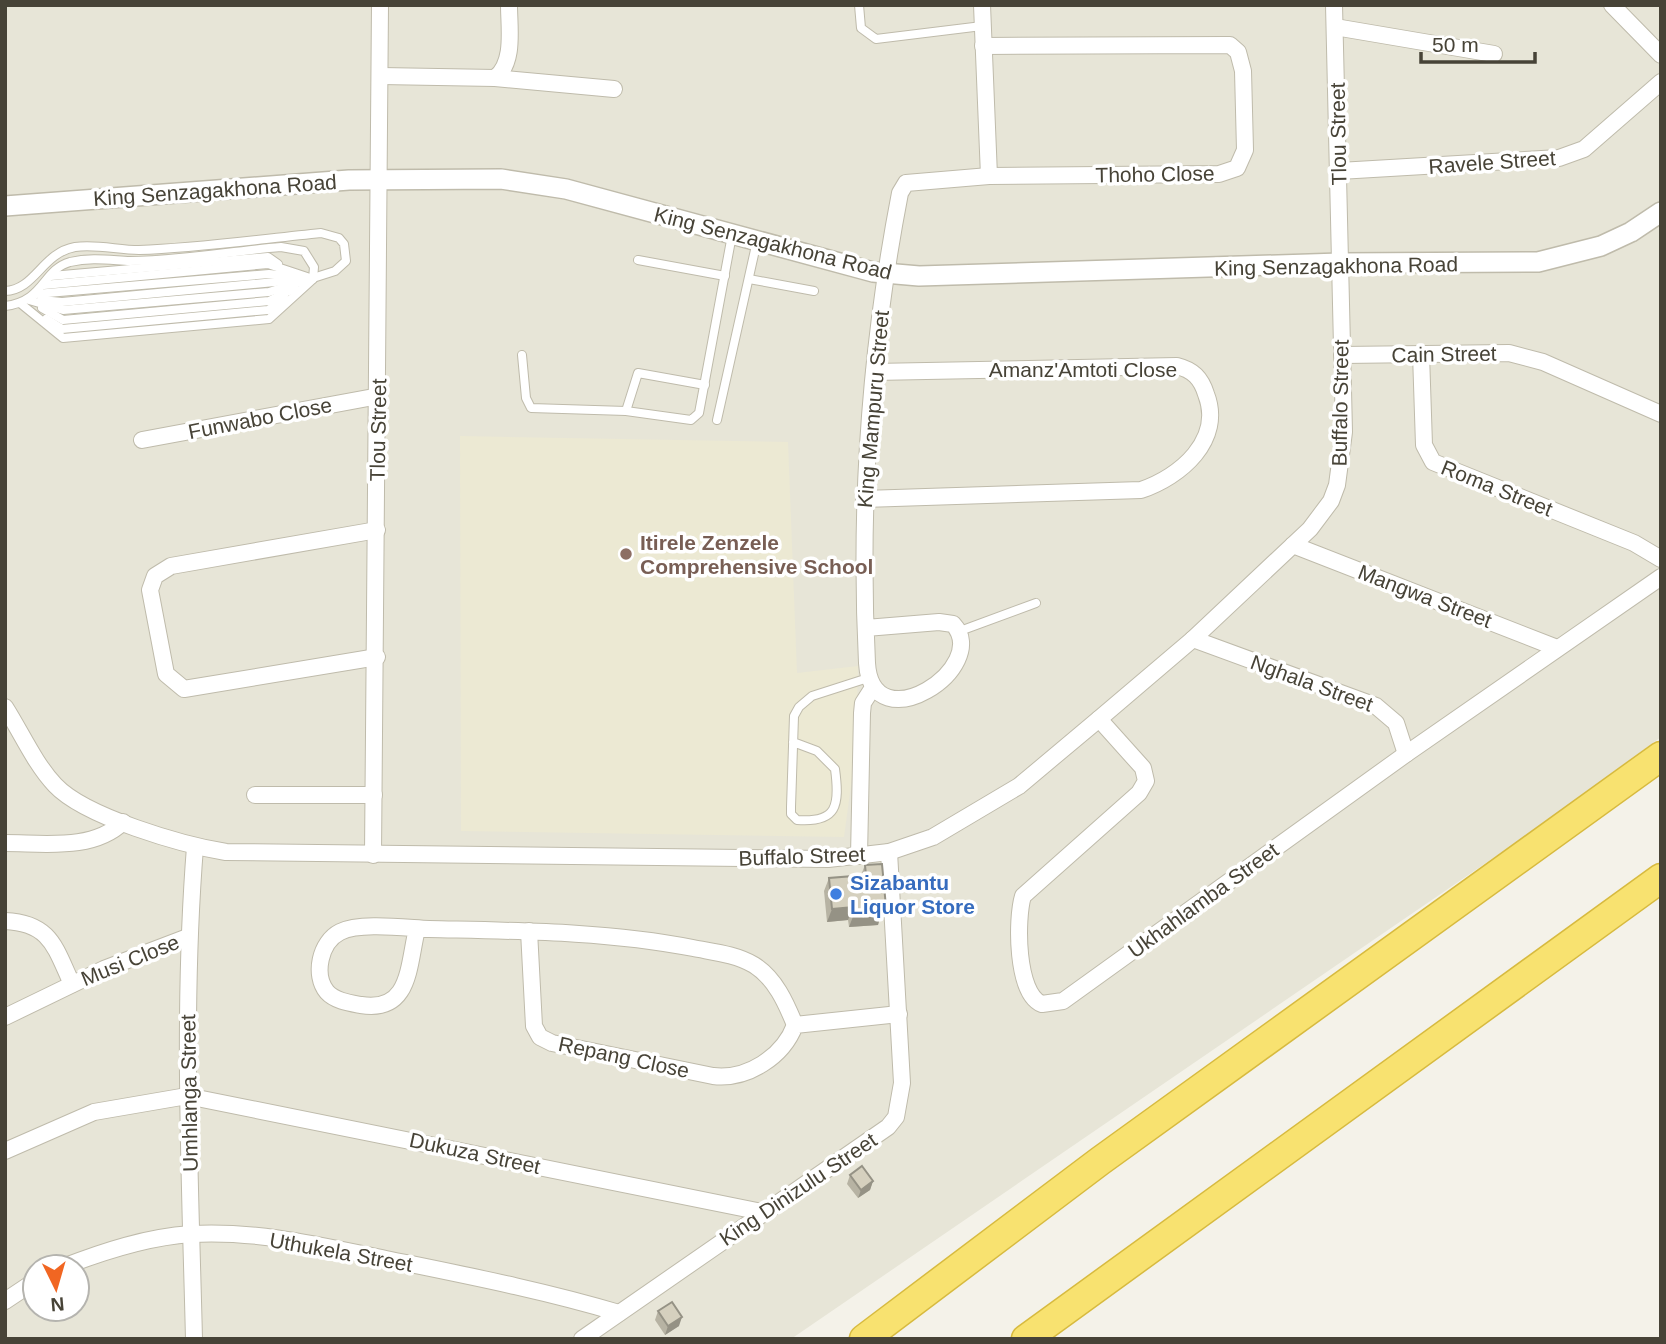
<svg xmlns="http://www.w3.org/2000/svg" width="1666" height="1344" viewBox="0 0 1666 1344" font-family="Arial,sans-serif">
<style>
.residential{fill:#e7e5d7;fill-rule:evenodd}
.education{fill:#ece9d3}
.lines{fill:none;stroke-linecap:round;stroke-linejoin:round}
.service-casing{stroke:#bfbbab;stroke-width:10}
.minor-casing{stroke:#bfbbab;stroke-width:18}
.tertiary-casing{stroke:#bfbbab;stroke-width:22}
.motorway-casing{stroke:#d7ba3f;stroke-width:31}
.service{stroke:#fff;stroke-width:8}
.minor{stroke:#fff;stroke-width:16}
.tertiary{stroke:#fff;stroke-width:19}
.motorway{stroke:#f8e270;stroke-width:28}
.wall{fill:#b7b3a3}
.shaded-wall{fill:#959285}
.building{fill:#d5d0be;stroke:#959285;stroke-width:2}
.education-dot{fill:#8d6e63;stroke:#fff;stroke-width:2.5}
.shop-dot{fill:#3f7fe0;stroke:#fff;stroke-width:2.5}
.labels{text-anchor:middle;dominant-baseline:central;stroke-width:7;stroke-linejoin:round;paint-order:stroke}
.street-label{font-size:21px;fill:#474337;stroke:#fff}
.education-label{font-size:21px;font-weight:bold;fill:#785e54;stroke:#fff;text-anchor:start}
.shop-label{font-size:21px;font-weight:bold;fill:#366cbe;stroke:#fff;text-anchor:start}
</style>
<rect width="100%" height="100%" fill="#f4f2e9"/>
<path class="residential" d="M5 5H1661V737L1534 830 791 1339H5ZM35 1267H77V1309H35Z"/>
<path class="education" d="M460 436 788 442 797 673 858 666 856 749 844 837 461 831Z"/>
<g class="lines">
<defs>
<g id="service">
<path d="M859 5 861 28 876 39 982 26"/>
<path d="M638 260 725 276"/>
<path d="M51 276 268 257 278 264"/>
<path d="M749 279 814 291"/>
<path d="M44 285 268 264 313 279"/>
<path d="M5 291C35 290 42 253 75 247 97 244 118 250 139 250 200 248 261 239 321 233L339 238 344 244 346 261 335 271 269 292 63 310 29 300"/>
<path d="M36 294 269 274 296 277"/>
<path d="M41 300 62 302 296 280"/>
<path d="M5 306C45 301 42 270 70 262 91 257 109 260 130 261 179 261 232 251 281 247L304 251 314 267 313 279 269 319 63 338 20 303"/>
<path d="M42 308 63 320 269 301 295 288"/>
<path d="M46 319 62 329 268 310 285 299"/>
<path d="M522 355 526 398 531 408 626 411 691 420 699 413 732 235"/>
<path d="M626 411 638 373 705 385"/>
<path d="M717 420 757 241"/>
<path d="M960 631 1036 603"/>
<path d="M793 742 817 751 835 769C840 806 837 823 797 820L791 814V807L794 716 799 707 812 696 868 678"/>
</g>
<g id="minor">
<path d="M982 5 989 176"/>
<path d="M1612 5 1661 55"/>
<path d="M1335 27 1494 54"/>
<path d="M381 76 495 78C515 63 509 28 509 5"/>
<path d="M495 78 614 89"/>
<path d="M1339 171 1559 158 1584 149 1661 82"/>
<path d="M1421 354 1424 445 1433 462 1634 543 1661 559"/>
<path d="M1342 355 1509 353 1543 362 1661 414"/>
<path d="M142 440 379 396"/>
<path d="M864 499 1141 490C1180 477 1224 440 1206 394 1201 378 1193 370 1177 366L874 372"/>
<path d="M1293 545 1557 648"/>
<path d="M866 628 939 622 953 624C993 667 872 745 867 663 859 506 870 348 900 193L906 183 989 176 1219 174 1237 168 1245 150 1243 71 1238 52 1230 45 983 46"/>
<path d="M1193 639 1376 706 1396 723 1406 754"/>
<path d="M377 657 184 689 166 674 150 590 155 576 171 566 377 530"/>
<path d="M5 707C21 732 35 764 55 785 85 817 183 845 226 852L828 859 889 852 933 837 1019 786 1099 719 1193 639 1310 529 1331 501 1337 485 1344 432 1334 5"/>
<path d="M1099 719 1143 768 1146 781 1139 793 1023 896C1016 919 1016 994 1042 1004L1063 1001 1406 754 1661 577"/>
<path d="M255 795H374"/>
<path d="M5 843C44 843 93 851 123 822"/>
<path d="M373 855 380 5"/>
<path d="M859 856 862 713 863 703 872 689"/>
<path d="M5 921C51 923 55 948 72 984"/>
<path d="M417 929C408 965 411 1013 361 1005 350 1003 335 1001 327 992 313 975 320 942 340 932 360 922 406 928 429 929 518 931 606 931 693 948 713 952 736 954 754 965 775 978 786 1003 795 1025"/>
<path d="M529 931 534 1026 540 1037 552 1043 713 1076C747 1080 783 1057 795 1025L899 1014"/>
<path d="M5 1017 104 969 188 937"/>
<path d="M5 1151 94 1112 187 1096 762 1212"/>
<path d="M63 1267C104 1251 147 1237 191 1234 256 1230 322 1246 386 1259 464 1275 542 1290 619 1313"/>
<path d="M5 1301 35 1281"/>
<path d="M194 1339C190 1175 182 1011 195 847"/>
<path d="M582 1339 888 1127 896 1117 902 1083 889 852"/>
</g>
<path id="tertiary" d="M5 206 349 180 501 179 566 189 873 272 919 276 1340 263 1538 262 1601 246 1631 232 1661 212"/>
<g id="motorway">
<path d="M864 1339 1100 1161 1661 756"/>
<path d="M1026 1339 1661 878"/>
</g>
</defs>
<use href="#service" class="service-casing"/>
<use href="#minor" class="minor-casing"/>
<use href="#tertiary" class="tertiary-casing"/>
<use href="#motorway" class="motorway-casing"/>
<use href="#service" class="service"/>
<use href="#minor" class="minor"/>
<use href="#tertiary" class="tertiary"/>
<use href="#motorway" class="motorway"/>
</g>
<g class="wall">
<path d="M865 865 886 907 881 920 879 921 878 925 849 927 848 920 827 922 824 891 829 878 861 875Z"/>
<path d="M850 1175 873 1181 870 1190 858 1198 847 1184Z"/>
<path d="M658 1311 679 1326 665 1335 655 1320Z"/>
</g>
<g class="shaded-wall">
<path d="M853 907 848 920 827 922 832 909Z"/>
<path d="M886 907 881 920 879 921 878 925 849 927 854 914Z"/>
<path d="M873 1181 870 1190 858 1198 861 1190Z"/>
<path d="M682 1317 679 1326 665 1335 668 1326Z"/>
</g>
<g class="building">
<path d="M882 864 886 907 882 908V912L854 914 853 907 832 909 829 878 866 875 865 865Z"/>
<path d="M862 1166 873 1181 861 1190 850 1175Z"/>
<path d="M672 1302 682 1317 668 1326 658 1311Z"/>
</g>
<circle class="education-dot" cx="626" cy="554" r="7"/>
<circle class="shop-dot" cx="836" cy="894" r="7"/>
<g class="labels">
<g class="street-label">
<text transform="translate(1338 134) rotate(-91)">Tlou Street</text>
<text transform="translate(1492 162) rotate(-4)">Ravele Street</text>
<text transform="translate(1155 174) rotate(-1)">Thoho Close</text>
<text transform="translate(215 190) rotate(-4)">King Senzagakhona Road</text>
<text transform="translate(773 243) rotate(14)">King Senzagakhona Road</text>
<text transform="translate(1336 266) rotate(-1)">King Senzagakhona Road</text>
<text transform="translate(1444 354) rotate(-1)">Cain Street</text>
<text x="1083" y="369">Amanz'Amtoti Close</text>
<text transform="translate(1340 403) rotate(-89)">Buffalo Street</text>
<text transform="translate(873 409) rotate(-85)">King Mampuru Street</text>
<text transform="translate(260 418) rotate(-11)">Funwabo Close</text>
<text transform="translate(378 430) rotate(-89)">Tlou Street</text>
<text transform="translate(1497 488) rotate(22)">Roma Street</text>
<text transform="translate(1425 596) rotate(21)">Mangwa Street</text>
<text transform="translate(1312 683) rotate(20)">Nghala Street</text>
<text transform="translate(802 856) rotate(-2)">Buffalo Street</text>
<text transform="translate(1203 900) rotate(-36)">Ukhahlamba Street</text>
<text transform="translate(130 960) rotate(-22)">Musi Close</text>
<text transform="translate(624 1057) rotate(12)">Repang Close</text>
<text transform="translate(189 1093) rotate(-91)">Umhlanga Street</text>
<text transform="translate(475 1153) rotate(12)">Dukuza Street</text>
<text transform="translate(798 1189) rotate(-34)">King Dinizulu Street</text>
<text transform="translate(341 1252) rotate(10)">Uthukela Street</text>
</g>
<g class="education-label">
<text x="640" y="542">Itirele Zenzele<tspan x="640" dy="24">Comprehensive School</tspan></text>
</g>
<g class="shop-label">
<text x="850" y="882">Sizabantu<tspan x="850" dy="24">Liquor Store</tspan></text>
</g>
</g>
<rect width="1666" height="1344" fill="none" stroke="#474337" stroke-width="14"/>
<g transform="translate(56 1288) rotate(175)"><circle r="33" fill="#ffffff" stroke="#b5b4af" stroke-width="2"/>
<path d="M0-5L12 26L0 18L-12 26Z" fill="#f16622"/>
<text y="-10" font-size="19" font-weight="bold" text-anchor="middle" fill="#474337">N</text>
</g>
<path d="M1421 52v10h114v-10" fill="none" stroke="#474337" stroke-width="3.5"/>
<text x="1432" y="52" font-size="21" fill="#474337" stroke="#ffffff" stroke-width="5" paint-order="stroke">50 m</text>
</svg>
